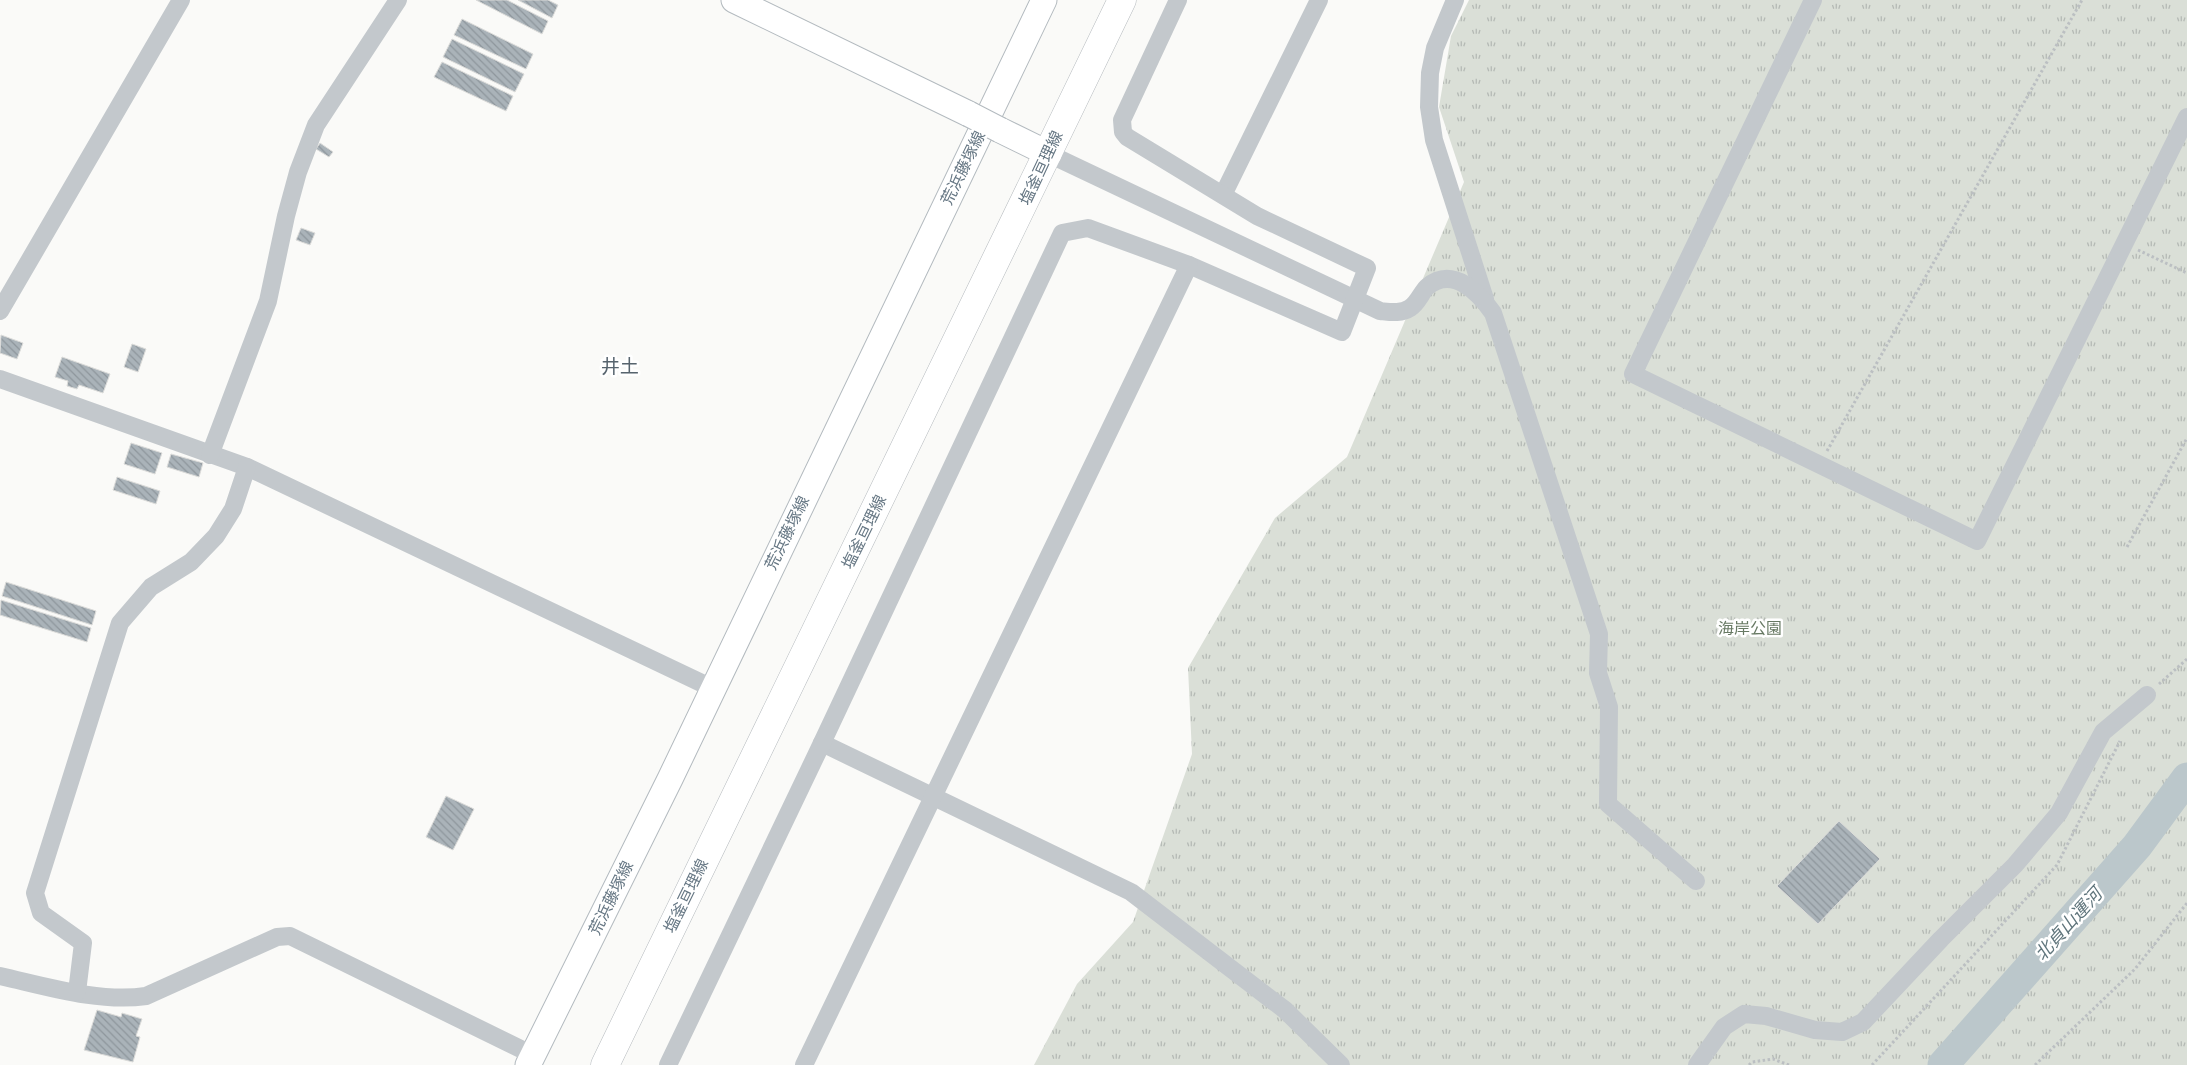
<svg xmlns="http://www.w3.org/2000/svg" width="2187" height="1065" viewBox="0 0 2187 1065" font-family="'Space Grotesk','Noto Sans JP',sans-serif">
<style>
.park{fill:url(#park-tufts)}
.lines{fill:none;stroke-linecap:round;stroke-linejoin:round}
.river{stroke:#bbc7cb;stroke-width:31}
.building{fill:url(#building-back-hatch);stroke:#dcdcda}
.secondary-casing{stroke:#b3babf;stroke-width:27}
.primary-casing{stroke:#b5babe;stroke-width:29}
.path{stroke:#bbbfc2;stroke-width:3;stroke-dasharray:2.5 2.5;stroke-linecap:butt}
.street{stroke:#c3c8cc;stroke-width:18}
.secondary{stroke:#fff;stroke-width:25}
.primary{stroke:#fff;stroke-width:28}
.secondary-bridge-casing{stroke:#b3babf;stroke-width:27;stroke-linecap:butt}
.secondary-bridge{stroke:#fff;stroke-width:25}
.labels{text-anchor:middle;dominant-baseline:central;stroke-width:5;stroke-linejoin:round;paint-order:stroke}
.street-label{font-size:16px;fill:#657683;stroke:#fff}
.park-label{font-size:16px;fill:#687a64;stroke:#fff}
.water-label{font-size:18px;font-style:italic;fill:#60757c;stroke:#fff}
.quarter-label{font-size:19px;fill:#57646e;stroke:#fff}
</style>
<defs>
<pattern id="park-tufts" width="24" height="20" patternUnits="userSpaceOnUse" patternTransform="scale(1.25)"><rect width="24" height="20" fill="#dadfd7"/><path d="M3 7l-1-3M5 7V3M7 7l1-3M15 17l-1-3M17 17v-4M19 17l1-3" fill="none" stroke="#b4b9b4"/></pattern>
<pattern id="building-back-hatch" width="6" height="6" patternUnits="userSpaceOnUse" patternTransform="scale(1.25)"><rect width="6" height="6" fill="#aab3b9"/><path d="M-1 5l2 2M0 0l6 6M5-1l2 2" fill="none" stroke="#8e969c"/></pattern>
</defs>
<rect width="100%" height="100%" fill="#fafaf8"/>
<path class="park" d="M1469 0H2187V1065H1034L1077 984 1133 922 1192 754 1188 668 1275 518 1347 457 1464 182 1439 107 1451 36Z"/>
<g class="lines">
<path class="river" d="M1943 1065 2137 846 2187 778"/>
</g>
<g class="building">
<path d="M476 0H507L548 21 542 34Z"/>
<path d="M518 0H548L558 5 552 18Z"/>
<path d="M462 19 533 54 526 69 454 35Z"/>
<path d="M452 39 524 74 515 92 443 57Z"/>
<path d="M442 62 513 96 506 111 434 77Z"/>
<path d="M320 143 333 152 329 157 316 149Z"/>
<path d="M301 228 315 233 310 245 296 240Z"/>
<path d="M1 335 23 343 17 359 0 353Z"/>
<path d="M132 344 146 349 138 372 124 367Z"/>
<path d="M62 357 110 374 103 393 79 385 77 389 67 386 68 381 55 377Z"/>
<path d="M131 443 162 453 155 474 124 464Z"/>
<path d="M171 454 203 463 199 477 167 467Z"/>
<path d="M117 477 160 491 156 504 113 490Z"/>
<path d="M6 582 96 611 92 625 2 596Z"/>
<path d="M1 600 91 628 87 642 0 615Z"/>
<path d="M446 796 474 809 453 850 426 837Z"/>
<path d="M1839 821 1880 859 1818 924 1777 886Z"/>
<path d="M97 1010 121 1017 122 1013 142 1019 136 1036 140 1037 133 1062 84 1050Z"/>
</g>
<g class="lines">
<defs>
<g id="secondary">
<path d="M734 0 969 114"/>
<path d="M1000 130 1049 154"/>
<path d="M528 1065 670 779 1044 0"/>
</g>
<path id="primary" d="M605 1065 1122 0"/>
</defs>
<use href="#secondary" class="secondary-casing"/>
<use href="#primary" class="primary-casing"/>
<g class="path">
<path d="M2138 250 2187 273"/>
<path d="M1827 451 2082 0"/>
<path d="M2127 547 2187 438"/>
<path d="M2159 684 2187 659"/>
<path d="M1749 1065 1752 1062 1773 1059 1789 1065"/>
<path d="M1872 1065 2057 865 2120 741"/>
<path d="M2035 1065 2135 969 2187 903"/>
</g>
<g class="street">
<path d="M1455 0 1435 48 1430 73 1429 107 1434 140 1485 299"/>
<path d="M1813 0 1633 374 1977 541 2187 117"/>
<path d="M1049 154 1380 311C1390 312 1401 314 1410 308 1418 303 1421 293 1427 287 1453 265 1479 293 1493 313L1599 634 1598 673 1609 707 1608 804 1696 881"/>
<path d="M1223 195 1319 0"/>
<path d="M0 311 181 0"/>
<path d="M0 379 247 467 712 688"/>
<path d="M210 455 268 301 286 216 298 172 316 125 398 0"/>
<path d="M822 743 1131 892 1285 1010 1341 1065"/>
<path d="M0 976C45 986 100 1003 146 996L277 937 290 936 533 1055"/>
<path d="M77 992 83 943 41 913 35 893 120 623 151 587 191 562 216 536 233 509 247 467"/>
<path d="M668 1065 822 743 1062 233 1088 228 1189 265 1342 332 1367 268 1257 216 1127 137 1123 132 1122 120 1178 0"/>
<path d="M804 1065 1189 265"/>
<path d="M1697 1065 1724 1027 1744 1014 1766 1016 1815 1030 1842 1032 1863 1022 1941 939 2015 865 2059 813 2103 732 2147 695"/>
</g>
<use href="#secondary" class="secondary"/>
<use href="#primary" class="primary"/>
<defs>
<path id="secondary-bridge" d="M969 114 1000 130"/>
</defs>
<use href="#secondary-bridge" class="secondary-bridge-casing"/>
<use href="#secondary-bridge" class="secondary-bridge"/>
</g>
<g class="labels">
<g class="street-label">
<text transform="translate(963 168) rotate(-64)">荒浜藤塚線</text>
<text transform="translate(1041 168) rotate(-65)">塩釜亘理線</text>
<text transform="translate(864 532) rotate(-64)">塩釜亘理線</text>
<text transform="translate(787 533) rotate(-64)">荒浜藤塚線</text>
<text transform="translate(686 896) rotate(-64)">塩釜亘理線</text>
<text transform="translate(611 898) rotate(-64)">荒浜藤塚線</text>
</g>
<g class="park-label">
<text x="1750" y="628">海岸公園</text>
</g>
<g class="water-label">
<text transform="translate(2068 924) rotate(-48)">北貞山運河</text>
</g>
<g class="quarter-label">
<text x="620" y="366">井土</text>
</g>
</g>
</svg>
